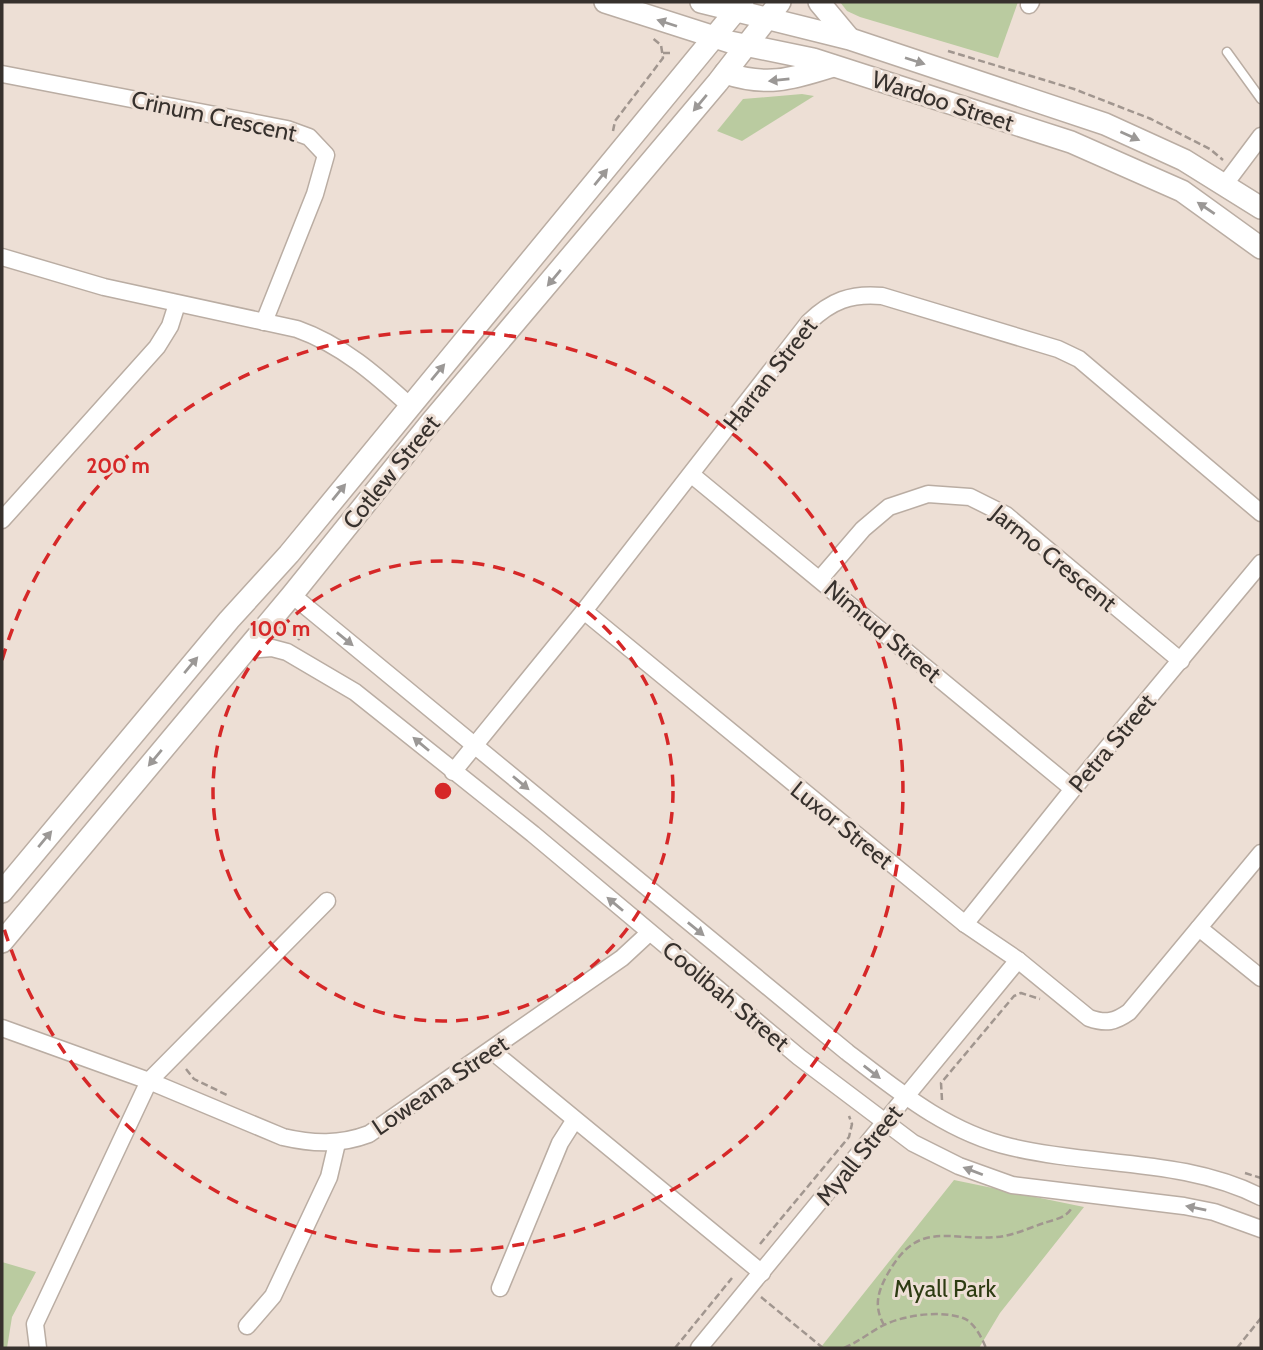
<svg xmlns="http://www.w3.org/2000/svg" width="1263" height="1350" viewBox="0 0 1263 1350" font-family="Cabin,sans-serif">
<style>
.green{fill:#bacba0}
.lines{fill:none;stroke-linecap:round;stroke-linejoin:round}
.lane-casing{stroke:#baada3;stroke-width:11}
.street-casing{stroke:#baada3;stroke-width:19}
.secondary-casing{stroke:#baada3;stroke-width:24}
.path{stroke:#a1968f;stroke-width:2.5;stroke-dasharray:7 3.5;stroke-linecap:butt}
.lane{stroke:#fff;stroke-width:8}
.street{stroke:#fff;stroke-width:16}
.secondary{stroke:#fff;stroke-width:21}
.oneway{fill:#9b9896}
.ring{fill:none;stroke:#d62828;stroke-width:3.5;stroke-dasharray:12 9}
.labels{text-anchor:middle;dominant-baseline:central;stroke-width:6;stroke-linejoin:round;paint-order:stroke}
.street-label{font-size:24px;fill:#37312d;stroke:#eddfd5}
.park-label{font-size:24px;fill:#2d3b12;stroke:#eddfd5}
.centre{fill:#d62828;stroke:#eddfd5;stroke-width:3.5}
.ring-label{font-size:21px;text-anchor:middle;font-weight:bold;fill:#d62828;stroke:#eddfd5;stroke-width:6;stroke-linejoin:round;paint-order:stroke}
</style>
<rect width="100%" height="100%" fill="#eddfd5"/>
<g class="green">
<path d="M840 2H1018L998 58 860 17 847 11Z"/>
<path d="M802 94 814 96 742 141 717 131 743 99Z"/>
<path d="M954 1180 1084 1207 1000 1313 979 1348 821 1347Z"/>
<path d="M2 1262 36 1272 12 1317 7 1348H2Z"/>
</g>
<g class="lines">
<defs>
<path id="lane" d="M1227 52 1261 99"/>
<g id="street">
<path d="M1029 5 1031 2"/>
<path d="M2 74 287 129 309 137 326 155 315 194 264 322"/>
<path d="M1225 184 1261 136"/>
<path d="M2 257 104 287 297 329C342 345 375 374 410 406"/>
<path d="M692 475 1073 789"/>
<path d="M2 520 157 347 170 326 177 304"/>
<path d="M820 579 863 529 889 507 928 494 970 497 1006 515 1181 661"/>
<path d="M292 595 847 1052C898 1091 947 1132 1011 1147 1094 1167 1184 1158 1261 1197"/>
<path d="M584 611 965 924 1018 960 1089 1018C1106 1024 1115 1022 1129 1012L1261 853"/>
<path d="M246 650 272 648 287 652 355 692 533 834 799 1057 913 1143 959 1166 1012 1185 1184 1206 1214 1212 1261 1229"/>
<path d="M453 772 584 611 809 322C831 301 851 293 882 296L1058 349 1079 359 1261 513"/>
<path d="M965 924 1073 789 1261 563"/>
<path d="M1199 928 1261 978"/>
<path d="M2 1028 149 1081 283 1137C313 1144 340 1145 369 1134L622 958 649 933"/>
<path d="M492 1051 762 1273"/>
<path d="M500 1288 560 1143 574 1121"/>
<path d="M247 1326 273 1296 329 1177 337 1143"/>
<path d="M38 1348 35 1324 149 1081 327 901"/>
<path d="M699 1348 1018 960"/>
</g>
<g id="secondary">
<path d="M605 2 730 42 813 59 1071 142 1182 191 1261 248"/>
<path d="M701 2 850 39 1105 124 1184 160 1261 208"/>
<path d="M819 2 849 38"/>
<path d="M725 73C768 87 791 79 833 66"/>
<path d="M2 892 229 620 289 554 743 2"/>
<path d="M2 942 292 595 431 422 718 82 780 2"/>
</g>
</defs>
<use href="#lane" class="lane-casing"/>
<use href="#street" class="street-casing"/>
<use href="#secondary" class="secondary-casing"/>
<g class="path">
<path d="M948 51 1074 89 1151 119 1210 149 1223 160"/>
<path d="M663 53H672"/>
<path d="M613 131 615 121 663 58 661 45 651 37"/>
<path d="M298 640 308 629"/>
<path d="M186 1069 194 1079 229 1096"/>
<path d="M942 1100 941 1083 1014 996 1021 993 1040 999"/>
<path d="M1245 1173 1261 1178"/>
<path d="M760 1244 849 1137 852 1124 849 1116"/>
<path d="M761 1297 823 1348"/>
<path d="M884 1325C874 1307 877 1293 887 1275 918 1219 946 1241 997 1237 1012 1236 1029 1228 1044 1223 1053 1220 1066 1218 1071 1209"/>
<path d="M675 1348 732 1278"/>
<path d="M844 1348C858 1342 869 1333 882 1326 903 1315 940 1310 963 1318 974 1322 982 1338 986 1348"/>
<path d="M1237 1348 1261 1318"/>
</g>
<use href="#lane" class="lane"/>
<use href="#street" class="street"/>
<use href="#secondary" class="secondary"/>
</g>
<defs><path id="oneway-solid" d="M-6-.8H1V-3.2L6.5 0L1 3.2V.8H-6Z" transform="scale(1.75)"/></defs>
<g class="oneway">
<use href="#oneway-solid" transform="translate(667 23) rotate(-162)"/>
<use href="#oneway-solid" transform="translate(915 61) rotate(18)"/>
<use href="#oneway-solid" transform="translate(779 80) rotate(174)"/>
<use href="#oneway-solid" transform="translate(700 103) rotate(130)"/>
<use href="#oneway-solid" transform="translate(1130 136) rotate(24)"/>
<use href="#oneway-solid" transform="translate(601 177) rotate(-51)"/>
<use href="#oneway-solid" transform="translate(1206 208) rotate(-146)"/>
<use href="#oneway-solid" transform="translate(554 278) rotate(130)"/>
<use href="#oneway-solid" transform="translate(438 372) rotate(-50)"/>
<use href="#oneway-solid" transform="translate(339 492) rotate(-51)"/>
<use href="#oneway-solid" transform="translate(345 639) rotate(39)"/>
<use href="#oneway-solid" transform="translate(191 665) rotate(-50)"/>
<use href="#oneway-solid" transform="translate(421 744) rotate(-140)"/>
<use href="#oneway-solid" transform="translate(155 758) rotate(130)"/>
<use href="#oneway-solid" transform="translate(521 783) rotate(40)"/>
<use href="#oneway-solid" transform="translate(45 839) rotate(-50)"/>
<use href="#oneway-solid" transform="translate(615 904) rotate(-140)"/>
<use href="#oneway-solid" transform="translate(696 929) rotate(39)"/>
<use href="#oneway-solid" transform="translate(872 1072) rotate(38)"/>
<use href="#oneway-solid" transform="translate(973 1171) rotate(-159)"/>
<use href="#oneway-solid" transform="translate(1196 1208) rotate(-168)"/>
</g>
<g class="ring">
<circle cx="443" cy="791" r="230"/>
<path d="M2 660A460 460 0 1 1 2 922"/>
</g>
<g class="labels">
<g class="street-label">
<text transform="translate(943 101) rotate(18)">Wardoo Street</text>
<text transform="translate(214 116) rotate(12)">Crinum Crescent</text>
<text transform="translate(770 374) rotate(-52)">Harran Street</text>
<text transform="translate(391 472) rotate(-51)">Cotlew Street</text>
<text transform="translate(1054 558) rotate(39)">Jarmo Crescent</text>
<text transform="translate(883 631) rotate(40)">Nimrud Street</text>
<text transform="translate(1112 743) rotate(-50)">Petra Street</text>
<text transform="translate(842 825) rotate(39)">Luxor Street</text>
<text transform="translate(726 996) rotate(40)">Coolibah Street</text>
<text transform="translate(440 1085) rotate(-34)">Loweana Street</text>
<text transform="translate(859 1155) rotate(-51)">Myall Street</text>
</g>
<g class="park-label">
<text x="945" y="1288">Myall Park</text>
</g>
</g>
<circle cx="443" cy="791" r="10" class="centre"/>
<g class="ring-label">
<text x="118" y="473">200 m</text>
<text x="280" y="636">100 m</text>
</g>
<rect width="1263" height="1350" fill="none" stroke="#37312d" stroke-width="7"/>
</svg>
